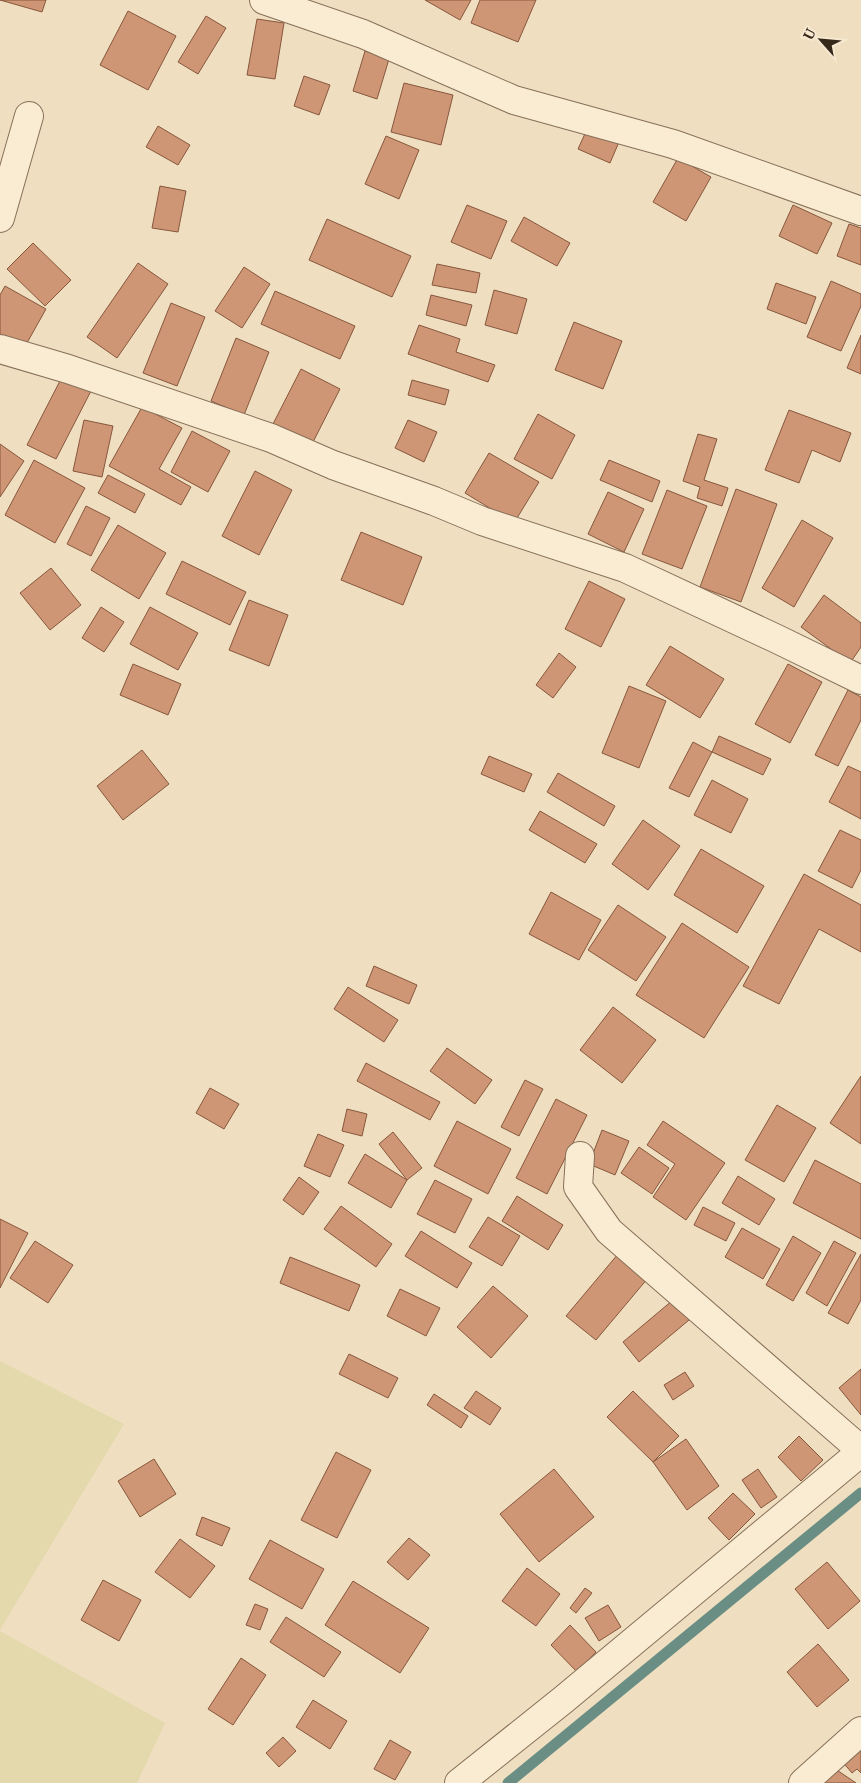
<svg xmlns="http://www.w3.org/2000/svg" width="861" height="1783" viewBox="0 0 861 1783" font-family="'Noto Serif',serif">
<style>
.farmland{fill:#e4d9ad}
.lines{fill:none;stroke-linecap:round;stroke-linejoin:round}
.stream{stroke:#6a8e84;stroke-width:11}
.building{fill:#ce9675;stroke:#87573d}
.minor-casing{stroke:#886f58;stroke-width:30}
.tertiary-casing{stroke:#886f58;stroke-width:30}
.minor{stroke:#f9ecd3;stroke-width:28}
.tertiary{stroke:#f9ecd3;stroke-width:28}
</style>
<rect width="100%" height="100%" fill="#efdfc0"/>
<g class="farmland">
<path d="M0 1361 124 1424 0 1630Z"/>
<path d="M0 1631 165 1723 137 1783H0Z"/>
</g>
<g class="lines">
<path class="stream" d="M508 1783 861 1493"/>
</g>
<g class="building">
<path d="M0 0H46L42 12Z"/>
<path d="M425 0H471L460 20Z"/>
<path d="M480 0H536L518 42 471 23Z"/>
<path d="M128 11 176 36 148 90 100 65Z"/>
<path d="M206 16 226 28 198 74 178 62Z"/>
<path d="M257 19 284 23 275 79 247 75Z"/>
<path d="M365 51 389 59 377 99 353 91Z"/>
<path d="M304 76 330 85 319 115 294 106Z"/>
<path d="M404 83 453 95 441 145 391 132Z"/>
<path d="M158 126 190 145 178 165 146 147Z"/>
<path d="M588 127 619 142 610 163 578 149Z"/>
<path d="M386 136 419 150 399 199 365 184Z"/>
<path d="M678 158 711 177 686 221 653 202Z"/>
<path d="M160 186 186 191 178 232 152 228Z"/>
<path d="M467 205 507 221 491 259 451 242Z"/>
<path d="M793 205 832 223 817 254 779 236Z"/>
<path d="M524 217 570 243 557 266 511 241Z"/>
<path d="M327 219 411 256 392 297 309 260Z"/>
<path d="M849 224 861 228V265L837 256Z"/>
<path d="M33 243 71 280 45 306 7 269Z"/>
<path d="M138 263 168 284 117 358 87 337Z"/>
<path d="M437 264 480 273 476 293 432 285Z"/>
<path d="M244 267 270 284 242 328 215 311Z"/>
<path d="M831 281 861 294V306L841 351 807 337Z"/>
<path d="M776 283 816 297 806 324 767 309Z"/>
<path d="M5 286 46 309 23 350 0 337V295Z"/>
<path d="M494 290 527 299 517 334 485 325Z"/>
<path d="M275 291 355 326 340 359 261 324Z"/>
<path d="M431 295 472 305 466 326 426 315Z"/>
<path d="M171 303 205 317 177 386 143 373Z"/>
<path d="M574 322 622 341 603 389 555 370Z"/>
<path d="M419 325 460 339 456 352 495 365 488 382 408 354Z"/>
<path d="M861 335V374L847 368Z"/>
<path d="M236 338 269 352 244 415 211 401Z"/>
<path d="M301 369 340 389 312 444 273 424Z"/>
<path d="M62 377 91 391 56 459 27 445Z"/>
<path d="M412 380 449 390 445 405 408 395Z"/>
<path d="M142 407 182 428 159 469 191 487 181 505 109 466Z"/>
<path d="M789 410 851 433 840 462 812 450 799 483 765 470Z"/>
<path d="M538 414 575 435 552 479 514 459Z"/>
<path d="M84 420 113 426 102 477 73 471Z"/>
<path d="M408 420 437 432 424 462 395 448Z"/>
<path d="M192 431 230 451 208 492 171 472Z"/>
<path d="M698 434 717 439 704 480 728 488 722 506 697 498 700 487 683 481Z"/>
<path d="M0 444 24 461 0 497Z"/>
<path d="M489 453 539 482 514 523 465 493Z"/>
<path d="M34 460 85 488 55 543 5 515Z"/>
<path d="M609 460 660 481 652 502 600 480Z"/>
<path d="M255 471 292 490 259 555 222 536Z"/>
<path d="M108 475 145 494 135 513 98 493Z"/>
<path d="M736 489 777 504 741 602 700 587Z"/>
<path d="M667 490 707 506 682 569 642 554Z"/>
<path d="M608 492 644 509 624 552 588 534Z"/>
<path d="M86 506 110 518 91 556 67 544Z"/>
<path d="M802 520 833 538 794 607 762 588Z"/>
<path d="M118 525 166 553 139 599 91 570Z"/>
<path d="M361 532 422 557 403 605 341 580Z"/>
<path d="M182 561 246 592 230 625 166 594Z"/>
<path d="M51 568 81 605 50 630 20 593Z"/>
<path d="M589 581 625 599 601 647 565 629Z"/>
<path d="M824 595 861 623V647L850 663 801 627Z"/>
<path d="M249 600 288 615 269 666 229 650Z"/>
<path d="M101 607 124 622 104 652 82 638Z"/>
<path d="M150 607 198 633 178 670 130 644Z"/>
<path d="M670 646 724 679 700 718 646 685Z"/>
<path d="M559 653 576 667 553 698 536 685Z"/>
<path d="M133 664 181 684 168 715 120 695Z"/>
<path d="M788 664 822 682 790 743 755 724Z"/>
<path d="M629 686 666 701 639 768 602 753Z"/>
<path d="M848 690 861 697V720L838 766 815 755Z"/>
<path d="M719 736 771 759 763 775 712 752Z"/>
<path d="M693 742 712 752 689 797 669 788Z"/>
<path d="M142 750 169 784 123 820 97 786Z"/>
<path d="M489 756 532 774 524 792 481 774Z"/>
<path d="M848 766 861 772V819L829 802Z"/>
<path d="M558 773 615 806 604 826 547 792Z"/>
<path d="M712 780 748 799 731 833 694 815Z"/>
<path d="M540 811 597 844 585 863 529 830Z"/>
<path d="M643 820 680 846 648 890 612 864Z"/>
<path d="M840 830 861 840V870L852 888 818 871Z"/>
<path d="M701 849 764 886 737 933 674 895Z"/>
<path d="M804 874 861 905V952L819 929 779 1004 743 986Z"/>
<path d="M551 892 601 920 579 960 529 934Z"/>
<path d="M618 905 666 937 636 981 588 950Z"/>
<path d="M682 923 749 967 704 1038 636 995Z"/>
<path d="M374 966 417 985 409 1004 366 986Z"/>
<path d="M348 987 398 1020 384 1042 334 1009Z"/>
<path d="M613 1007 656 1040 622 1083 580 1050Z"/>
<path d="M447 1048 492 1080 475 1104 430 1071Z"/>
<path d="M366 1063 440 1102 430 1120 357 1081Z"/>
<path d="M861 1076V1144L830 1123Z"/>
<path d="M525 1080 543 1089 519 1136 501 1127Z"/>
<path d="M210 1088 239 1104 224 1129 196 1113Z"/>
<path d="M556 1099 587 1115 547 1194 516 1178Z"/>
<path d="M777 1105 816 1128 784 1182 745 1160Z"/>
<path d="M347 1109 367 1114 362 1136 342 1131Z"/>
<path d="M457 1121 511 1149 488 1194 434 1166Z"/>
<path d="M663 1121 725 1163 686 1220 653 1197 675 1164 647 1145Z"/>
<path d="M602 1130 629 1141 615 1175 589 1164Z"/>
<path d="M393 1132 422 1168 407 1180 379 1144Z"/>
<path d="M318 1134 344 1145 330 1177 304 1166Z"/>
<path d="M639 1147 669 1168 652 1194 621 1173Z"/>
<path d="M365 1154 407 1180 391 1208 348 1183Z"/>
<path d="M815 1160 861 1184V1239L793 1203Z"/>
<path d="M738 1176 775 1199 759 1225 722 1203Z"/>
<path d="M299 1177 319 1192 303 1215 283 1200Z"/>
<path d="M435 1180 472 1199 455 1233 417 1214Z"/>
<path d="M517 1196 563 1225 548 1250 502 1221Z"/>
<path d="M341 1206 392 1244 376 1267 324 1229Z"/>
<path d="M703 1207 735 1223 726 1241 694 1225Z"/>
<path d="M488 1217 520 1236 502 1266 469 1247Z"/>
<path d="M0 1219 28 1233 0 1288Z"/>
<path d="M742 1228 780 1249 763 1279 725 1257Z"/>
<path d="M421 1231 472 1263 457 1288 405 1256Z"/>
<path d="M793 1236 821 1253 793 1301 766 1285Z"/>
<path d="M35 1241 73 1265 48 1303 10 1278Z"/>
<path d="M834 1241 856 1253 827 1306 806 1293Z"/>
<path d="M618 1254 648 1278 596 1340 566 1316Z"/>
<path d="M861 1254V1300L848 1324 828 1313Z"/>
<path d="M290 1257 360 1285 349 1311 280 1283Z"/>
<path d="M493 1286 528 1316 491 1358 457 1327Z"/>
<path d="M400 1289 440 1308 426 1336 387 1316Z"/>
<path d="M673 1300 689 1320 639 1362 623 1342Z"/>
<path d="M349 1354 398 1378 388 1398 339 1374Z"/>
<path d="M861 1369V1415L839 1388Z"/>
<path d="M685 1372 694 1386 673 1400 664 1385Z"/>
<path d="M476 1391 501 1408 490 1425 464 1408Z"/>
<path d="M633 1391 679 1436 653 1462 607 1417Z"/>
<path d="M434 1394 468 1416 461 1428 427 1405Z"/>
<path d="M799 1436 823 1460 801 1481 778 1457Z"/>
<path d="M686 1439 719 1486 687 1510 653 1462Z"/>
<path d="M336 1452 371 1470 337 1538 301 1520Z"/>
<path d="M154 1459 176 1494 140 1517 118 1481Z"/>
<path d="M554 1469 594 1517 539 1562 500 1514Z"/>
<path d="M758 1469 777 1497 761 1508 742 1480Z"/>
<path d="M733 1493 755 1514 729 1540 708 1518Z"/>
<path d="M202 1517 230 1528 222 1546 196 1535Z"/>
<path d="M409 1538 430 1555 408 1580 387 1562Z"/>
<path d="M180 1539 215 1566 190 1598 155 1572Z"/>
<path d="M270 1540 324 1569 302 1609 249 1579Z"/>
<path d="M827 1562 860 1601 828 1629 795 1589Z"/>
<path d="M527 1568 560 1594 536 1626 502 1601Z"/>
<path d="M103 1580 141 1600 119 1641 81 1620Z"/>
<path d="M353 1581 429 1628 400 1673 325 1625Z"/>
<path d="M585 1588 592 1593 576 1613 570 1608Z"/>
<path d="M255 1604 268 1609 260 1630 246 1625Z"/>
<path d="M608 1605 621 1627 599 1641 585 1618Z"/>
<path d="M286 1617 341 1652 324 1677 270 1642Z"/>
<path d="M570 1625 596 1652 577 1672 551 1645Z"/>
<path d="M818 1644 849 1680 817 1707 787 1672Z"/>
<path d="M241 1658 266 1675 233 1725 208 1709Z"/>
<path d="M313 1700 347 1721 330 1749 296 1727Z"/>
<path d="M861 1720V1773L857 1769 852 1773 829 1746Z"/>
<path d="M283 1737 296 1751 279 1767 266 1753Z"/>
<path d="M390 1740 411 1752 395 1780 374 1769Z"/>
<path d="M825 1762 856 1783H811Z"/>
</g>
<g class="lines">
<defs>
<g id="minor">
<path d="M264 0 363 34 514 100 673 144 861 211"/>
<path d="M0 218 29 116"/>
<path d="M0 349 68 369 271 438 333 465 434 501 482 521 625 568 777 639 861 680"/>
<path d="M580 1156 578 1187 609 1231 861 1450"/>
<path d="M803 1783 861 1731"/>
</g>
<path id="tertiary" d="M459 1783 563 1700 861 1452"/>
</defs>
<use href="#minor" class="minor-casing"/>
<use href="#tertiary" class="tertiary-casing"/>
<use href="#minor" class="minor"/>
<use href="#tertiary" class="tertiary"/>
</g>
<g transform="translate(821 40) rotate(297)" stroke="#f6e9d0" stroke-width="4" paint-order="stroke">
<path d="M0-4L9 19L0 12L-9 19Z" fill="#37281c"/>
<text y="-8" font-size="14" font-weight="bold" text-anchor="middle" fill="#37281c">U</text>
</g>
</svg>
